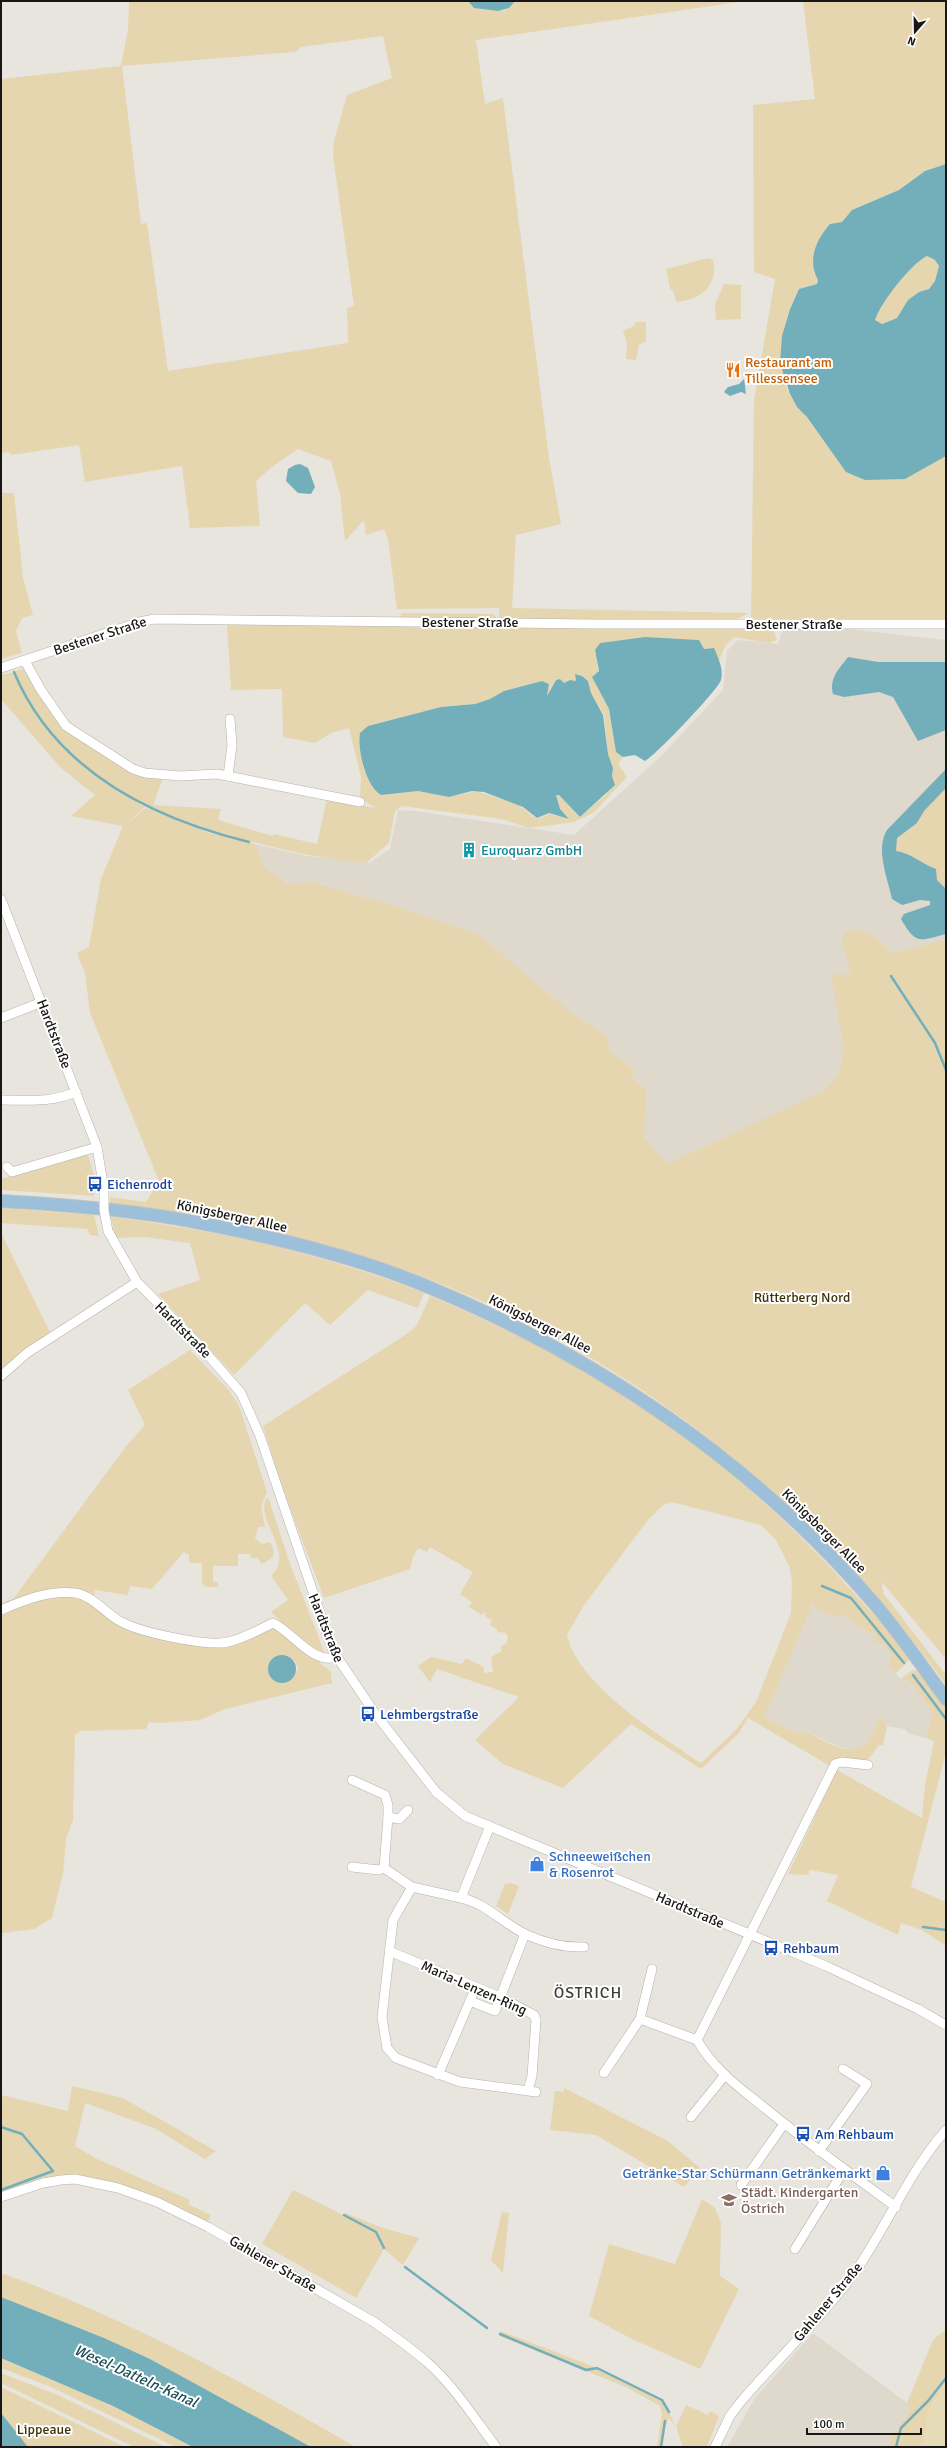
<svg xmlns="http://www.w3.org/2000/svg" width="947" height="2448" viewBox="0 0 947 2448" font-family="Signika,sans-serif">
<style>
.built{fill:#ded9cc}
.green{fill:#e5d6b0;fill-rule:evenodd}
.sand{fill:#e5dcb7}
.water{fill:#73afba;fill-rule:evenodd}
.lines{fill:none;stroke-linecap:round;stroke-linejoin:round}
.stream{stroke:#73afba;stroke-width:2.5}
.minor-casing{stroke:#b4b2ab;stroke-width:10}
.major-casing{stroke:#c3c3c2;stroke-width:14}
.minor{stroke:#fff;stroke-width:9}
.major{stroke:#9cbfda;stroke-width:12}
.minor-bridge-casing{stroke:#b4b2ab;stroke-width:10;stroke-linecap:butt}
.minor-bridge{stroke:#fff;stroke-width:9}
.labels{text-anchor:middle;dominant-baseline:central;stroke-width:4;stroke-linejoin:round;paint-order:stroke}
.food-label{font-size:14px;fill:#c56008;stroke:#fff;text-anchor:start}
.street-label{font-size:14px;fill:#181715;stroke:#fff}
.culture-label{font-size:14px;fill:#0d838f;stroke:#fff;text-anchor:start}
.transit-label{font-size:14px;fill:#164399;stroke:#fff;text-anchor:start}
.park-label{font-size:14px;fill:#3f330c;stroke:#fff}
.shop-label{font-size:14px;fill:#366cbe;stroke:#fff;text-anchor:start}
.education-label{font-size:14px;fill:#785e54;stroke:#fff;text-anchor:start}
.water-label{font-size:15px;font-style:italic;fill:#1a4f58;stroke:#fff}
.quarter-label{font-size:16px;letter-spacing:1px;fill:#403e39;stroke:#fff}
</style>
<rect width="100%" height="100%" fill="#e7e5de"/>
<g class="built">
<path d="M784 625 821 626 946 640V940L925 946 842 1039 843 1054 838 1074 824 1091 801 1103 667 1164 644 1136 647 1089 632 1078 636 1071 609 1051 608 1036 395 906 313 882 288 884 264 867 255 844 307 856 369 863 390 849 398 810 415 811 574 835 659 758 723 690 727 651 738 640 778 644Z"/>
<path d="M811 1602 854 1620 852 1624 876 1635 875 1642 884 1645 891 1653 889 1665 901 1680 911 1682 930 1709 932 1716 926 1738 909 1734 904 1729 887 1726 882 1720H879L866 1745 854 1750 837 1746 803 1730 801 1735 764 1717 811 1609 809 1606Z"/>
<path d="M813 2333 907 2403 910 2412 892 2437 890 2447H727L755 2398Z"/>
</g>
<g class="green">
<path d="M129 1H468L474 8 504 11 515 1H746L476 40 485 104 503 98 549 458 561 524 516 535 512 608 748 613 736 620 499 619V608L397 609 388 539 384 529 366 535 364 520 345 541 340 494 331 461 298 449 273 466 256 481 260 526 190 528 182 466 85 482 79 445 11 455 9 452 1 453V79L121 66 128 29ZM383 36 392 78 347 95 334 141 333 156 354 306 347 308 348 343 168 371 147 223 141 224 122 66 295 52 301 47Z"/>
<path d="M803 1H946V164L925 171 899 190 852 210 842 222 830 224 814 273 819 280 817 284 799 289C782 320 774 362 790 395 795 404 801 409 807 417 817 428 824 440 833 451L945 458 946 456V623H751L754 400 775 279 754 272 753 105 815 99Z"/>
<path d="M927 256 935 260 939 266 935 281 929 289 919 292 908 300 897 318 882 324 875 320C882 301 909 265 927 256Z"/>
<path d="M708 258 713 260C719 287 699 300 676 302L673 290 670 289 666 269Z"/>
<path d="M724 284 741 285V319L716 320 715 304Z"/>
<path d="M636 322H646V341L639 345 636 360 626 359 627 343 623 331 634 326Z"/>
<path d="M1 493H14L23 578 33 615 22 618 16 631 22 653 1 659Z"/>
<path d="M402 613 493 614 496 617V619L400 618Z"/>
<path d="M191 623 764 628 774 632 777 640 769 643 734 637 725 646 719 661 713 648 704 649 699 640 645 637 600 643 595 650 598 671 592 677 609 709 616 752 623 757 618 764 627 777 593 813 574 822 529 828 502 819 402 806 395 811 389 843 366 863C330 860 296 853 261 844 224 835 185 826 151 809 93 780 39 732 15 671L23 669 29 674 71 734 121 766 163 778 153 805 221 809 218 820 273 836 274 834 317 844 327 799 376 808 360 798 361 777 349 728 331 733 315 743 283 737 282 689 231 690 227 625ZM575 674 582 676 588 681 591 693 604 715 608 754 613 768 612 776 615 783 605 796 580 817 559 795H556L560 809 569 819 549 814 537 819 517 804 476 791 449 797 418 791 381 795C366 787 357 749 360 733L368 726 441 707 475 704 490 699 504 691 542 681 549 684 547 696 555 680 560 679 564 683 570 680 576 681Z"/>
<path d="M14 672C39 732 89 775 145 807L124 826 146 808 210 833 255 844 264 867 288 884 312 882 395 906 479 935 574 1015 608 1036 609 1051 636 1071 632 1078 647 1089 644 1136 667 1164 824 1091 838 1074 843 1054 842 1039 831 975 851 974 842 942 845 932C862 924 881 941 892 953L946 940V1659L882 1582 883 1593 946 1675V1685C816 1504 635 1358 426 1278 324 1239 218 1217 110 1203V1197L146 1202 159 1181 90 1013 85 973 77 953 89 947 101 879 123 826 71 816 95 795 60 767 1 699V675Z"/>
<path d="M946 788V889L937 881V874L933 868 928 867 919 859 896 851 897 838 917 823 923 811Z"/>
<path d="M87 1152 94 1175V1196L1 1190V1179Z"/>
<path d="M1 1208 94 1215 99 1236 90 1235 87 1229 1 1223Z"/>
<path d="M111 1217C218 1230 324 1254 424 1293L418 1308 368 1290 330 1325 305 1303 234 1375 158 1294 200 1280 190 1243 144 1237 116 1238Z"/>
<path d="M1 1233 50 1332 1 1369Z"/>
<path d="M430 1296C482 1318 534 1341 584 1370 688 1431 782 1511 861 1601 870 1610 908 1650 909 1660L896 1673 889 1665 891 1653 884 1645 875 1642 876 1635 852 1624 853 1620 840 1614 834 1617 816 1608 811 1602 809 1606 811 1609 764 1717 801 1735 803 1730C821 1739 846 1757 866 1745L879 1720H882L887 1726 883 1746 879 1745 867 1761 830 1766 748 1718 739 1733 701 1769 631 1724 563 1788 503 1764 475 1740 519 1697 437 1669 430 1682 418 1666 431 1657 462 1664 466 1658 484 1667V1673L493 1672 491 1657 502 1651 501 1646 507 1643 508 1638 506 1633 498 1632 497 1629 490 1625 492 1620 485 1616 486 1613 484 1612 482 1615 469 1607 472 1602 460 1594 473 1572 430 1547 427 1552 418 1548 413 1557 410 1569 324 1598 282 1487 263 1426 410 1332 417 1325ZM672 1502 761 1525 776 1540 790 1568 792 1582 791 1613 756 1702 736 1730 701 1763C660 1736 577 1684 567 1635L584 1605 647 1521 663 1505Z"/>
<path d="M190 1350 228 1389 239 1406 267 1492 261 1506 265 1527H258L255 1538 262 1544 270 1542 274 1551 273 1557 262 1564 258 1558H251L250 1554H238V1566H213V1582H218V1587H206L202 1583V1563H189V1555L184 1552 152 1589 130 1586 128 1595 95 1590 94 1596 80 1593 1 1607V1604L14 1598 127 1445 145 1425 128 1390Z"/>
<path d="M268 1497 289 1561 326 1656 321 1655 294 1634 271 1612 288 1600 271 1576C297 1553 251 1516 268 1497Z"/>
<path d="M56 1596 81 1597 106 1616 134 1632 221 1648 276 1626 331 1672 332 1683 225 1709 200 1720 161 1723 149 1722 146 1729 80 1731 75 1735 73 1820 66 1839 63 1874 52 1918 34 1929 2 1933 1 1938V1613L23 1603ZM288 1655 295 1661 298 1669 293 1677 283 1683 268 1669 272 1659Z"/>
<path d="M918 1670 946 1708V1752L911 1887 946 1902V1946L922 1930 901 1923 898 1935 827 1901 838 1875 810 1870 808 1875 788 1874 837 1770 922 1818 925 1785 934 1741 926 1738 932 1716 930 1709 911 1682 900 1679 911 1671Z"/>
<path d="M511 1883 519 1886 508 1914 496 1906 505 1884Z"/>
<path d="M72 2086 123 2098 216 2151 205 2159 154 2128 85 2103 75 2146 95 2158 190 2200 188 2204 211 2215 207 2222 74 2176 1 2195V2095L68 2111Z"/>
<path d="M564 2088 668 2141 700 2168 684 2187 596 2135 550 2130 555 2091 564 2092Z"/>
<path d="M293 2190 343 2215 345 2213 383 2228 419 2238 403 2265 384 2249 356 2298 262 2244Z"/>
<path d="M702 2199 715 2208 721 2223 720 2276 739 2289 700 2369 632 2339 589 2316 609 2244 675 2264Z"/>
<path d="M502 2212 509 2213 503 2273 491 2260Z"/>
<path d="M1 2273C126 2318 241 2381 356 2447H311L150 2359 1 2297Z"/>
<path d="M946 2329V2382L930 2407 923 2447H890L892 2437 910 2412 907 2403 933 2340Z"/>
<path d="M501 2331 597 2368 663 2400 676 2427 686 2405 708 2415 710 2411 719 2416 707 2447H683L676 2427 669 2418 662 2434V2447H657L662 2415 660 2406 626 2387 499 2336Z"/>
<path d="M1 2358 113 2406 193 2447H176L51 2387 1 2368Z"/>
<path d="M1 2373 58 2395 166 2447H134L1 2383Z"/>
<path d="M1 2387 125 2447H1Z"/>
</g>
<path class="sand" d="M946 2382V2447H923L930 2407Z"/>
<g class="water">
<path d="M468 1H515L509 8 498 11 474 8Z"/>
<path d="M946 164V456L905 479 865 480 846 472 807 417 797 407 790 394 780 363 782 336 790 309 799 289 817 284 818 280C807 260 816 240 830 224L842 222 852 210 899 190 925 171ZM927 256 935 260 939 266 935 281 929 289 919 292 908 300 897 318 882 324 875 320C881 302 911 264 927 256Z"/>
<path d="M744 379 746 394 741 392 730 396 724 392 728 387 739 384Z"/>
<path d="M295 465 300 464 308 468 315 487 311 494 298 493 286 481 288 469Z"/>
<path d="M645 637 699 640 704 649 714 648C718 657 724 670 721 680 718 690 654 757 645 761L635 755 623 757 616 752 609 709 592 677 599 671 595 650 600 643Z"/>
<path d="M848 657 878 662H946V730L918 741 893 697 879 692 844 697 833 694C829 678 839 669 848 657Z"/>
<path d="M575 674 582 676 588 681 591 693 603 715 608 754 613 768 612 776 615 785 580 817 559 795H556L560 809 569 819 549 813 537 818 523 807 484 792 472 791 449 797 418 791 381 795C366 787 357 749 360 733L368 726 441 707 475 704 490 699 504 691 542 681 549 684 547 696 556 680 560 679 564 683 570 680 576 681Z"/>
<path d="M946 769V788L924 811 917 823 897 838 896 851C909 852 924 865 936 869L937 880 946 889V934C919 941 916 945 901 919L904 914 930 905V901L920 900 902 905 892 899C888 879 875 849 887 830Z"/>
<circle cx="282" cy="1669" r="14"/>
<path d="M1 2297 104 2338 150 2359 311 2447H193L113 2406 1 2358Z"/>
<path d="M1 2413 28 2447H1Z"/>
</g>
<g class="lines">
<g class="stream">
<path d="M14 672C55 770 151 818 249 842"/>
<path d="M891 976 935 1043 946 1070"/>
<path d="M822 1586 851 1598 904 1663"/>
<path d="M913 1675 946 1719"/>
<path d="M923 1927 946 1930"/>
<path d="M1 1936V1935"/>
<path d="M1 2127 22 2134 53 2171 1 2190"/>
<path d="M344 2215 376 2232 384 2248"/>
<path d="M405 2267 487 2328"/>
<path d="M500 2334 586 2370 597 2368 662 2400 669 2412"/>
<path d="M661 2447 665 2421"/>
<path d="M896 2447 901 2428 928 2401 946 2378"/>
</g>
<defs>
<g id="minor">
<path d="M25 661 41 690 66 726 133 769 145 773 180 776 217 774 360 802"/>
<path d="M1 668 140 622 154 619 593 624H946"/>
<path d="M228 776 232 745 230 719"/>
<path d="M1 899 97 1147 104 1190"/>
<path d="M1 1018 42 1002"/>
<path d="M1 1100C29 1100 50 1103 76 1092"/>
<path d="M7 1167 12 1172 97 1147"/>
<path d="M108 1231 137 1282 200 1346 241 1393 260 1436 333 1651 374 1712 436 1792 465 1816 826 1966 918 2009 946 2025"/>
<path d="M1 1376 27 1353 137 1282"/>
<path d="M1 1610C24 1600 49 1590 75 1593 91 1595 105 1612 118 1620 137 1632 207 1647 228 1642 243 1639 258 1630 273 1623 293 1632 312 1665 337 1657"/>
<path d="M868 1765 842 1762 835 1764 697 2040C715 2071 739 2087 766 2109 808 2143 852 2175 896 2207"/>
<path d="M352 1780 385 1795 388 1805V1817"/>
<path d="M408 1810 399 1819 388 1817 384 1868 412 1887 461 1898 490 1826"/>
<path d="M352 1867 379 1870 384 1868"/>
<path d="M412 1887 393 1920 382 2017 387 2048 396 2058 460 2082 536 2092"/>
<path d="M461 1898C485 1903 503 1923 525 1934 543 1942 565 1948 584 1947"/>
<path d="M389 1951 500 1997 534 2015 536 2020 532 2076 528 2090"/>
<path d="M470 2001 495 2011 525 1934"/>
<path d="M640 2019 652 1969"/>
<path d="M604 2073 640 2019 697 2040"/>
<path d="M438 2075 476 1987"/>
<path d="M691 2117 725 2075"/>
<path d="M819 2151 867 2084 843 2069"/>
<path d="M741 2185 784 2124"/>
<path d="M1 2197 43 2183 61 2180 75 2179 118 2188 157 2202 208 2227 374 2322C392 2335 411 2348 428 2363 454 2386 475 2419 496 2447"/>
<path d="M795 2249 844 2170"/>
<path d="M715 2447 730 2416 739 2404C778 2357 825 2316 859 2266 888 2223 912 2168 946 2130"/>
</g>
<path id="major" d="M1 1201C67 1205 135 1210 200 1223 276 1238 354 1256 426 1286 596 1356 751 1461 872 1601 899 1632 922 1666 946 1699"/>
</defs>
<use href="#minor" class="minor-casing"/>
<use href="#major" class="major-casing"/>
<use href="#minor" class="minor"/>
<use href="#major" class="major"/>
<defs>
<path id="minor-bridge" d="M104 1190V1210L108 1231"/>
</defs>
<use href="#minor-bridge" class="minor-bridge-casing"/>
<use href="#minor-bridge" class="minor-bridge"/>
</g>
<defs>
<symbol id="restaurant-bare" viewBox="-9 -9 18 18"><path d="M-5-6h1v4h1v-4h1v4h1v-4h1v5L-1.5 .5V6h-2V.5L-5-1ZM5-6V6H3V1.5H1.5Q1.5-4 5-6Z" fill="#e8710a" stroke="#fff" stroke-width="2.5" paint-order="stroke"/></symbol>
<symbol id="building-bare" viewBox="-9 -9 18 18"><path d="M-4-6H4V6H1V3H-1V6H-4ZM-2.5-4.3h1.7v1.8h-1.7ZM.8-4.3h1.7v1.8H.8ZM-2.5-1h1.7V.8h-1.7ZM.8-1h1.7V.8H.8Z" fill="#0f9aa8" stroke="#fff" stroke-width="2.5" paint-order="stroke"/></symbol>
<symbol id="bus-bare" viewBox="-9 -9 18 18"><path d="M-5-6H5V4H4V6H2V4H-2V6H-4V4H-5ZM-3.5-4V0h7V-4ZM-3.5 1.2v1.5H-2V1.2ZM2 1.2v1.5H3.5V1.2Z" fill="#1a4fb4" stroke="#fff" stroke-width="2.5" paint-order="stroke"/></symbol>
<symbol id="shop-bare" viewBox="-9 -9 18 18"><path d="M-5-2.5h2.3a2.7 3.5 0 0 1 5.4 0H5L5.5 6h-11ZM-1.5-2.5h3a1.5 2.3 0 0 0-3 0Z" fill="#3f7fe0" stroke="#fff" stroke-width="2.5" paint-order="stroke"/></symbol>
<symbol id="school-bare" viewBox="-9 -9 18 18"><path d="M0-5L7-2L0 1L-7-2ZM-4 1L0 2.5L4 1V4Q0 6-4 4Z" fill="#8d6e63" stroke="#fff" stroke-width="2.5" paint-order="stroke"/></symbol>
</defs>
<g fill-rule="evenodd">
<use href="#restaurant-bare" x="722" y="359" width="22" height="22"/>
<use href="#building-bare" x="458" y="839" width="22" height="22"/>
<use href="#bus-bare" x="84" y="1173" width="22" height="22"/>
<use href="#bus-bare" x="357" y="1703" width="22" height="22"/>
<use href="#shop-bare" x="526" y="1853" width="22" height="22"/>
<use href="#bus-bare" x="760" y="1937" width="22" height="22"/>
<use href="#bus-bare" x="792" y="2123" width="22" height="22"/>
<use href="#shop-bare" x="872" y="2162" width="22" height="22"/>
<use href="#school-bare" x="718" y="2189" width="22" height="22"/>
</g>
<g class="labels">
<g class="food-label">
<text x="745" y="362">Restaurant am<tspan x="745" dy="16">Tillessensee</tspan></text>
</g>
<g class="street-label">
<text x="470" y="622">Bestener Straße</text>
<text x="794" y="624">Bestener Straße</text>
<text transform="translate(100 636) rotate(-18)">Bestener Straße</text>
<text transform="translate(54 1034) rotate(69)">Hardtstraße</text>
<text transform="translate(232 1216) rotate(12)">Königsberger Allee</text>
<text transform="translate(540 1324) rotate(27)">Königsberger Allee</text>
<text transform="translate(183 1330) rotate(45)">Hardtstraße</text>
<text transform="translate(824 1531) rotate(45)">Königsberger Allee</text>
<text transform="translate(326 1628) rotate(68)">Hardtstraße</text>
<text transform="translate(690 1910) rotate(23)">Hardtstraße</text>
<text transform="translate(474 1988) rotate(24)">Maria-Lenzen-Ring</text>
<text transform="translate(273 2264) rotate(30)">Gahlener Straße</text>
<text transform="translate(828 2302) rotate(-50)">Gahlener Straße</text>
</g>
<g class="culture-label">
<text x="481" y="850">Euroquarz GmbH</text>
</g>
<g class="transit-label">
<text x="107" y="1184">Eichenrodt</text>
<text x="380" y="1714">Lehmbergstraße</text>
<text x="783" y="1948">Rehbaum</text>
<text x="815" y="2134">Am Rehbaum</text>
</g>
<g class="park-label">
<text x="802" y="1297">Rütterberg Nord</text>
<text x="44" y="2429">Lippeaue</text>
</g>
<g class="shop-label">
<text x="549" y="1856">Schneeweißchen<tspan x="549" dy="16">&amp; Rosenrot</tspan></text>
<text x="871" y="2173" text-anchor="end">Getränke-Star Schürmann Getränkemarkt</text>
</g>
<g class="education-label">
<text x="741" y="2192">Städt. Kindergarten<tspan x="741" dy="16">Östrich</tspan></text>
</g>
<g class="water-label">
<text transform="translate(136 2376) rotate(24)">Wesel-Datteln-Kanal</text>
</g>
<g class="quarter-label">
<text x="588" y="1993">ÖSTRICH</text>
</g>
</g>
<rect width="947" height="2448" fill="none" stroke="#181715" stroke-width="4"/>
<g transform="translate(915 32) rotate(200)" stroke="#ffffff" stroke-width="3" paint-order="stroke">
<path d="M0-3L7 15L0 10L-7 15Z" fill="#181715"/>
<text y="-6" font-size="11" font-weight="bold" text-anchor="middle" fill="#181715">N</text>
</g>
<path d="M807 2428v6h114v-6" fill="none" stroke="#181715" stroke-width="2"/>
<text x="813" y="2428" font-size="12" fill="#181715" stroke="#ffffff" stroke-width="3" paint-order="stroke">100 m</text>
</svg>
